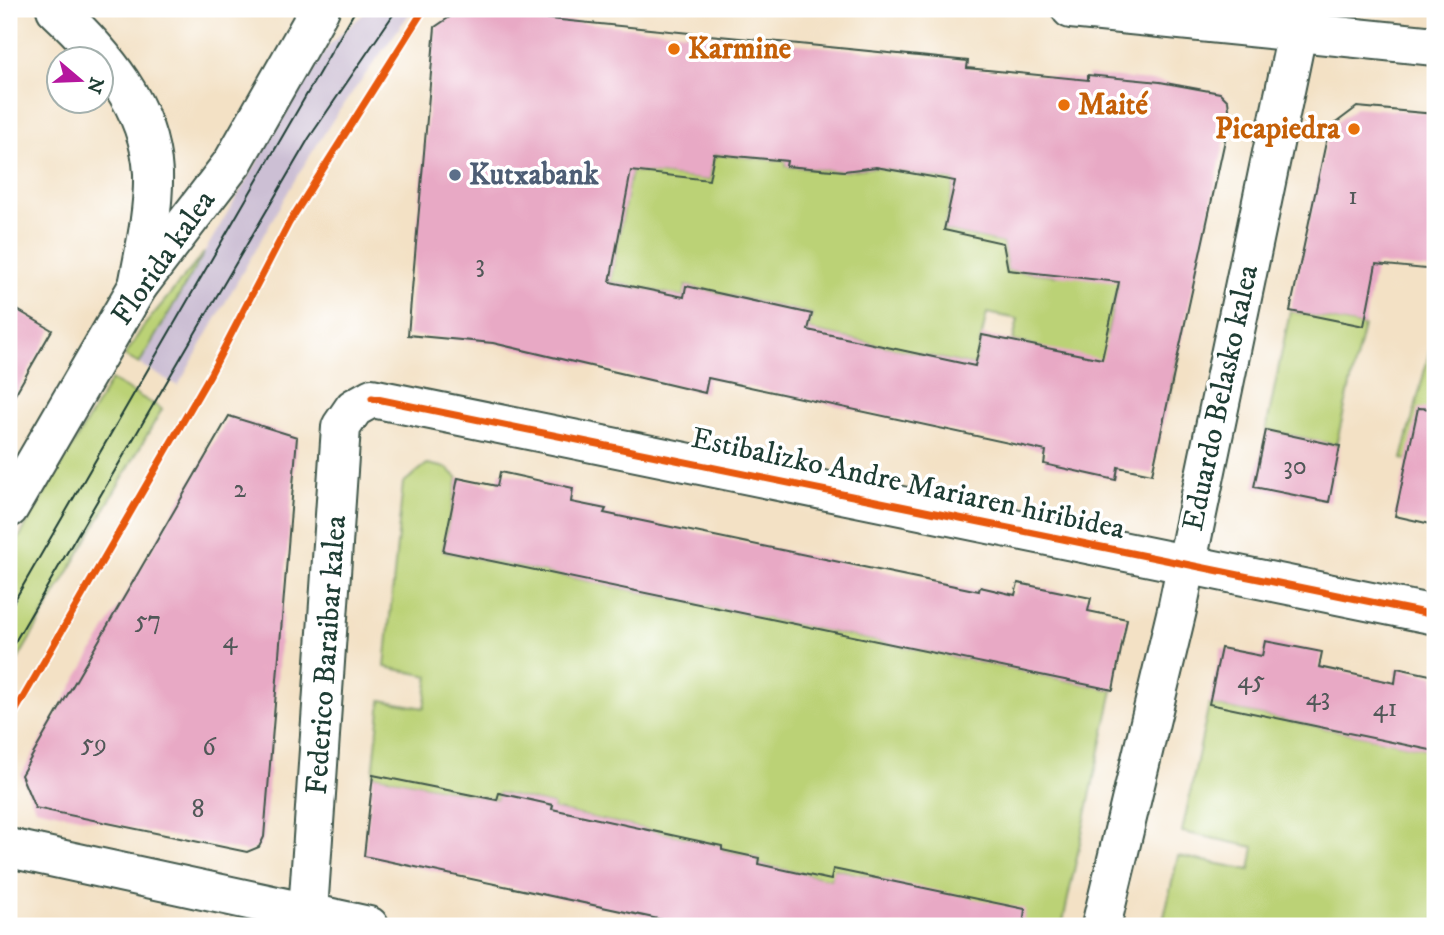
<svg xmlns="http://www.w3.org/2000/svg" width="1444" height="935" viewBox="0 0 1444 935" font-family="'IM FELL DW Pica',serif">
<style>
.industrial{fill:#ccbfd4}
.green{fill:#bbd276;stroke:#6d8855;stroke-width:2}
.building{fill:#e8a9c5;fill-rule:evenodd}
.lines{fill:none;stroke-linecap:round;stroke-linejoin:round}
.minor-casing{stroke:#3f564a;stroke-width:42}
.secondary-casing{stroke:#3f564a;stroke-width:42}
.primary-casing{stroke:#3f564a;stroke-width:42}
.minor{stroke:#fff;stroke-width:38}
.secondary{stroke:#fff;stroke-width:38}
.primary{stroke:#fff;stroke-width:38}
.tram{stroke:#1f3d34;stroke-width:2}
.cycleway-casing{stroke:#fff;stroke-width:11}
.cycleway{stroke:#e8590c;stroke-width:7}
.food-dot{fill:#e8710a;stroke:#fff;stroke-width:2.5}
.service-dot{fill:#5c6f8a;stroke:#fff;stroke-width:2.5}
.labels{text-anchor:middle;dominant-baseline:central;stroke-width:7;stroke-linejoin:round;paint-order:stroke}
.number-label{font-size:26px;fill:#515858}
.food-label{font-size:30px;font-weight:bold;fill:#c56008;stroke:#fff;text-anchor:start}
.service-label{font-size:30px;font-weight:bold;fill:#4e5e75;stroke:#fff;text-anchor:start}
.street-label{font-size:30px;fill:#1f3d34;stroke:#fff}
</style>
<rect width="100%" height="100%" fill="#fff"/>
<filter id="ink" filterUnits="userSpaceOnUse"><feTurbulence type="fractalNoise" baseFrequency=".0143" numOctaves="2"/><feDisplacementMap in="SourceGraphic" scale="14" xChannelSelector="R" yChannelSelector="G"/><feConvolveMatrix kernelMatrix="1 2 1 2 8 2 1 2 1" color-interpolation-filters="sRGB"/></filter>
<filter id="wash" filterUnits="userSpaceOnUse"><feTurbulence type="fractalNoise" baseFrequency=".00686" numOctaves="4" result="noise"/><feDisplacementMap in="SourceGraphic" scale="28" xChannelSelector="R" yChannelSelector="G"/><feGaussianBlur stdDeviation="1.57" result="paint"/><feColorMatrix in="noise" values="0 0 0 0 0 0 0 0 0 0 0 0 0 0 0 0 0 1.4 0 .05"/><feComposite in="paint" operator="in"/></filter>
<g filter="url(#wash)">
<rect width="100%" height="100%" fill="#f3e1c5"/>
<path class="industrial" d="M369 9H413L336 115 297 176 178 386 139 364 305 80 331 43Z"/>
<g class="green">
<path d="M714 154 787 161 786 166 844 171 876 167 955 181 944 230 1003 243 1008 270 1054 275 1122 268 1107 335 1179 352 1168 402 1095 386 1039 347 1013 341 1018 319 987 313 975 366 808 330 812 314 686 286 684 297 610 282 631 171 709 180Z"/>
<path d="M204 253 139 364 125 356 143 327Z"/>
<path d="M1290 311 1364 326 1336 445 1266 430Z"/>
<path d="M1434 334H1435V466L1402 459Z"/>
<path d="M111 380 162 409 9 675V555Z"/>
<path d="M427 464 447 468 458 478 443 551 1113 690 1062 926H1014L965 916 892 882 834 869 831 880 758 864 759 858 722 850V846L552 809 553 805 499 793 497 800 373 775 381 700 424 708 429 676 385 667 403 483Z"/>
<path d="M1209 704 1432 750 1428 771 1435 773V926H1162L1178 856 1250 870 1254 847 1182 832Z"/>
</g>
<g id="blocks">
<g class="building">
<path d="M460 10 968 61 967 68 1088 80V75L1160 82 1220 93 1228 101 1230 117 1152 474 1118 467 1116 480 1044 464 1046 451 708 378 705 393 493 343 408 335 435 27ZM714 154 787 161 786 166 844 171 876 167 955 181 944 230 1003 243 1008 270 1119 282 1102 359 982 335 975 366 808 330 812 314 686 286 684 297 610 282 631 171 709 180Z"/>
<path d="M1357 107 1435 114V270L1376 264 1364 326 1290 311 1329 128Z"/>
<path d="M9 305 52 330 9 405Z"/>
<path d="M1418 408 1435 409V525L1395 516Z"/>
<path d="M229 416 297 437 264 837 259 847 247 852 35 808 21 775Z"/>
<path d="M1266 430 1340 446 1329 502 1254 487Z"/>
<path d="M500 472 573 488 571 502 606 509 604 513 979 591 980 587 1015 595 1018 583 1091 598 1088 611 1127 619 1113 690 443 551 458 478 497 486Z"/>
<path d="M1265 641 1322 652 1319 667 1395 683 1397 668 1435 676V751L1209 704 1221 648 1262 656Z"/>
<path d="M373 775 497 800 499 793 553 805 552 809 722 846V850L759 858 758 864 831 880 833 869 1025 909 1023 926H691L364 856Z"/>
</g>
</g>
</g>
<g filter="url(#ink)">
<use href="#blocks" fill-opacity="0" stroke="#3f564a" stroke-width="2"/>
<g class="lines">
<defs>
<g id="minor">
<path d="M9 848 369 926"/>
<path d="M307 926 341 427 354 408 372 398 1435 615"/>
<path d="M1101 926 1177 610 1302 9"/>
</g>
<path id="secondary" d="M56 9C103 53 149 105 153 173 154 210 145 249 138 286"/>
<g id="primary">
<path d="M1071 9 1435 46"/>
<path d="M9 508 138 286 233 162 320 9"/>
</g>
</defs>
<use href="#minor" class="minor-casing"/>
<use href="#secondary" class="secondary-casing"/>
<use href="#primary" class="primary-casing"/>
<use href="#minor" class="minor"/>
<use href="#secondary" class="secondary"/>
<use href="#primary" class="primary"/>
<g class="tram">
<path d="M9 610 356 9"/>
<path d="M9 652 309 138 397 9"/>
</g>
<defs>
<g id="cycleway">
<path d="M372 398 1435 615"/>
<path d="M9 722 210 375 289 223 424 9"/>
</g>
</defs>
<use href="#cycleway" class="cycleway-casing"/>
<use href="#cycleway" class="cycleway"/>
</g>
</g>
<g class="food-dot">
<circle cx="674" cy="49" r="7"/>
<circle cx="1064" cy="105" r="7"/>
<circle cx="1354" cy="129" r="7"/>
</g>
<circle class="service-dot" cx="455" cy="175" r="7"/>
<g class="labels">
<g class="number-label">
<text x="1353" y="196">1</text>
<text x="480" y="264">3</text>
<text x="1295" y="466">30</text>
<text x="240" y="489">2</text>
<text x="148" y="620">57</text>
<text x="230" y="640">4</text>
<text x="1251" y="680">45</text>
<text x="1318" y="697">43</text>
<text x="1385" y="708">41</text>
<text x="94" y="743">59</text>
<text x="209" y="747">6</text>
<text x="198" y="809">8</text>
</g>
<g class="food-label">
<text x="688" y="49">Karmine</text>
<text x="1078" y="105">Maité</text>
<text x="1340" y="129" text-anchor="end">Picapiedra</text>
</g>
<g class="service-label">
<text x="469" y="175">Kutxabank</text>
</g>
<g class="street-label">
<text transform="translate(164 258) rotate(-55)">Florida kalea</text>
<text transform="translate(1221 398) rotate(-78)">Eduardo Belasko kalea</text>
<text transform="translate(908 484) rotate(12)">Estibalizko Andre Mariaren hiribidea</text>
<text transform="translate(327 655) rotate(-86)">Federico Baraibar kalea</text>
</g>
</g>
<rect width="1444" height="935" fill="none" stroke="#fff" stroke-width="35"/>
<g transform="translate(80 80) rotate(109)"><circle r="33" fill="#ffffff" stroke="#a5b1ae" stroke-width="2"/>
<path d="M0-5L12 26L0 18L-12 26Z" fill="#b5179e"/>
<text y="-10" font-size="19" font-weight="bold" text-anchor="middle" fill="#1f3d34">N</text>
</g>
</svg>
